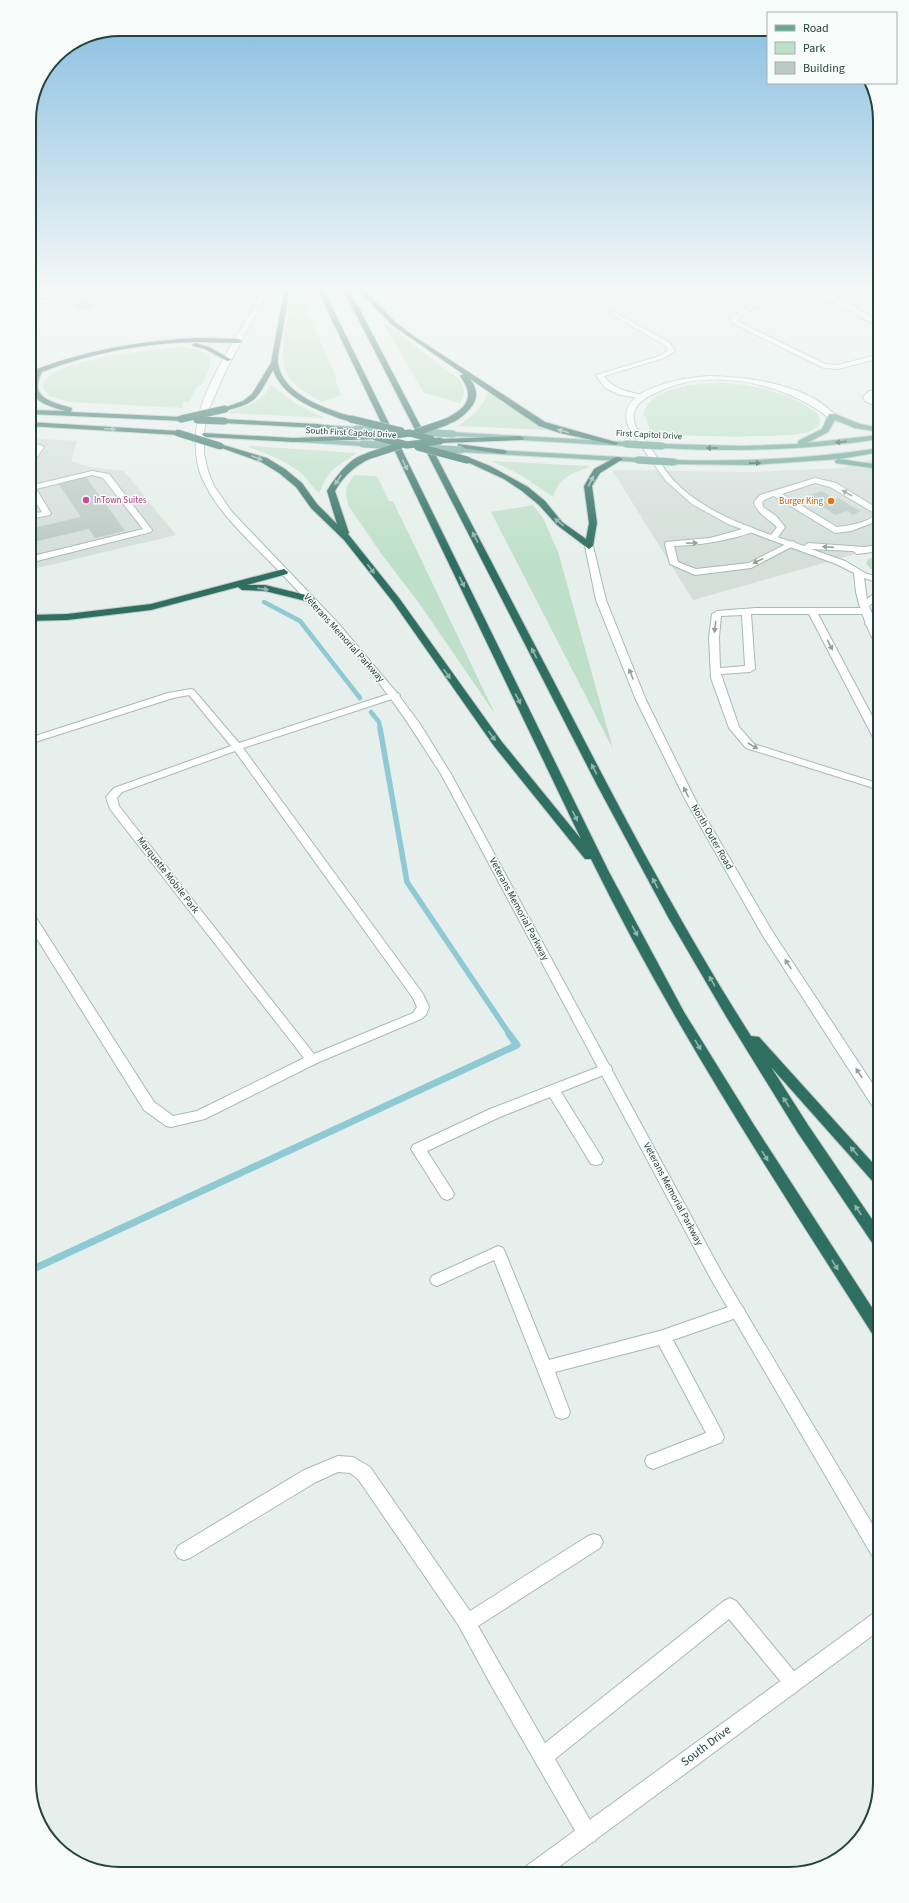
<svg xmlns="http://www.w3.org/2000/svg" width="909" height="1903" viewBox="0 0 909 1903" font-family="'Source Sans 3',sans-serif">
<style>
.built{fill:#d4dfda}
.green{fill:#bfe0c8}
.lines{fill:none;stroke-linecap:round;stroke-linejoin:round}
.stream-far2{stroke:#8ec9d4;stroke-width:4.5}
.stream-far1{stroke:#8ec9d4;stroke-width:5.5}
.stream{stroke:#8ec9d4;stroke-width:7}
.building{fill:#bbcac4}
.lane-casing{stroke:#a8b8b2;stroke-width:2}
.street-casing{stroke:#a8b8b2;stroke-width:2}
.secondary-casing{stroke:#a4bbb3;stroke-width:2}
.primary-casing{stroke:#c2cac8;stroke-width:2}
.highway-casing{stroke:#c2cac8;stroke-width:2}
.lane{fill:#fff;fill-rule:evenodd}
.street{fill:#fff;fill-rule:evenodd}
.secondary{fill:#fff;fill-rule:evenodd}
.primary{fill:#6aa596;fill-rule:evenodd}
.highway{fill:#2f6f62;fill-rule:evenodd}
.primary-bridge-casing{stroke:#c2cac8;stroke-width:8;stroke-linecap:butt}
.highway-bridge-casing{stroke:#c2cac8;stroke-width:8;stroke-linecap:butt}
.primary-bridge{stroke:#6aa596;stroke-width:7}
.highway-bridge{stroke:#2f6f62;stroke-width:7}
.oneway{fill:#93b5ae}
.oneway2{fill:#365b51}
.oneway3{fill:#92a09c}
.hotel-dot{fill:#d1479c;stroke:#f7fbf9;stroke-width:1.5}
.food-dot{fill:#e8710a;stroke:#f7fbf9;stroke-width:1.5}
.labels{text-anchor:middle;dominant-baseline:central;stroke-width:3;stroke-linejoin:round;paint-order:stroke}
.far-street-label{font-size:9px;fill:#24423a;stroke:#f7fbf9}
.far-hotel-label{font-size:9px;fill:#b23c85;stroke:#f7fbf9;text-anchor:start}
.far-food-label{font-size:9px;fill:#c56008;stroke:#f7fbf9;text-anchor:end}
.street-label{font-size:10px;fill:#24423a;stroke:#f7fbf9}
.near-street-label{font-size:12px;fill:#24423a;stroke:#f7fbf9}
.rim{fill:none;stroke:#24423a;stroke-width:2}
</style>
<rect width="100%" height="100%" fill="#e6efeb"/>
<g class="built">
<path d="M29 438 77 441 71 461 94 468 124 471 176 535 29 570Z"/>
<path d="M880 457V547L693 600 612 470 753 472 843 468Z"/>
</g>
<g class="green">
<path d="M293 291H298L336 377 335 379 341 395 322 402C310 395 296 388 288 376 276 357 289 313 293 291Z"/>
<path d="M382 321 459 379C465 388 466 394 460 403L424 393Z"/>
<path d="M182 347C215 350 216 359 201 385H198L189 402H183V408L69 402 49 396 43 388C43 383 46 379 50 375 71 359 154 349 182 347Z"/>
<path d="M726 383C759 386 788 393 816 412 824 421 819 428 808 432 796 436 781 435 769 436 730 437 691 436 652 434L647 423 646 417 643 416C649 385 701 383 726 383Z"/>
<path d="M271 385 298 405 325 418 228 413C249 403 257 407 271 385Z"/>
<path d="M487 393H489L547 430 458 426C471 416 482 410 487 393Z"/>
<path d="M250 446 356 453H357L332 470 325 480 319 493C313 488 308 480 302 474 286 461 267 453 248 447Z"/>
<path d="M492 461 588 466 589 467C571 474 559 477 553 497L521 475Z"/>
<path d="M354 475 377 476 389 501H393L495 714 419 603 383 556 348 505 346 493 347 486Z"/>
<path d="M533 505 543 518 558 552 613 749 491 512Z"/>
<path d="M880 556V572L871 569 866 564 868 559Z"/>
</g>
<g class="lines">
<g class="stream-far2">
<path d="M264 602 300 621 360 698"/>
<path d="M371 712 379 722 380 729"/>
</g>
<path class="stream-far1" d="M380 728 407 882 510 1035"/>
<path class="stream" d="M29 1271 517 1045 509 1034"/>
</g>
<g class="building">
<path d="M29 291H36L40 294 29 297Z"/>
<path d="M89 301 96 307 77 311 70 304Z"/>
<path d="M38 317 32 333H29V318Z"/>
<path d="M86 477 125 531 95 538 89 529 29 543V529L81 517 58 483Z"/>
<path d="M822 491 835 499 838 498 860 511 853 515 847 511 835 515 819 504 822 503 809 495Z"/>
</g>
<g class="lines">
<defs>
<g id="lane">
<path d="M777 291H784C774 301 741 310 737 321L825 364 838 365 880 354V358L838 369 824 368 732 323 730 319 742 310Z"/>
<path d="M609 311H613L670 343 675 351 664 358 604 376C614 390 628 392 644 395V399L620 395 605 388 596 375 660 356 668 350 665 345 609 313Z"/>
<path d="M880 390V394L871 397 880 403V408L865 401 863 397 869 391Z"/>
<path d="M29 444 40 445 44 447 32 464H29V456L35 449 29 448Z"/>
<path d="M92 471 109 474 152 530 151 532 29 563V557L143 529 103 478 92 475 36 489 51 513 50 515 29 519V514L42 512 29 491V486Z"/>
<path d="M815 478 836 483 880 510V520L851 531 835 533 774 496 766 499 762 502 763 507 776 516 785 527 776 540H770L769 538 777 527C769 519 756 513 754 502L760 495ZM815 483 830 487 876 514C867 523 849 526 837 527L782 494Z"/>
<path d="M750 527 753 528V532C727 541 701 545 674 546L678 562 696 569 749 563 790 542 793 541 797 544 751 568 695 575 670 564 665 544 666 542 710 538Z"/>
<path d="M756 608H866L871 611 866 614H818L880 731V744L875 741 809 614H751L755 669 750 672 721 674 739 727 754 744 880 784V790L746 748 729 728 711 678 709 637 712 614 717 611ZM742 615 745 666 720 668 719 637 721 616Z"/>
<path d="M870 621 880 622V628L867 626 865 624 867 622Z"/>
<path d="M606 1064 611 1066 612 1069 611 1072 561 1092 601 1156 603 1160 601 1164 596 1165 591 1164 550 1097 500 1117 427 1151 452 1190 454 1194 452 1198 447 1200 442 1198 411 1149 413 1145 490 1109Z"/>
<path d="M498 1246 503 1248 505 1252 549 1360 663 1330 737 1304 742 1306 745 1311 742 1316 673 1340 722 1432 724 1437 722 1442 653 1469 647 1466 645 1461 647 1456 706 1433 659 1345 555 1372 570 1412 568 1417 562 1419 556 1417 494 1260 437 1286 432 1284 430 1280 432 1276Z"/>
<path d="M338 1456 353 1457 370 1467 470 1611 588 1536 594 1534 600 1536 603 1542 600 1548 478 1626 545 1743 724 1601 730 1598 736 1601 798 1676 801 1682 798 1688 792 1691 786 1688 729 1619 555 1759 598 1834 595 1841 588 1844 581 1841 491 1685 459 1626 358 1479 350 1473 338 1472 316 1482 190 1558 184 1560 178 1558 175 1552 178 1546 304 1470Z"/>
</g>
<g id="street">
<path d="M86 291H100L29 306V302Z"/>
<path d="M812 291C836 291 860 311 880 322V327Z"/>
<path d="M191 689 194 690 239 743 392 693H398L400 695 398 697 243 748 423 994 429 1007 426 1015 421 1019 317 1063 205 1119 171 1127 166 1126 144 1110 29 926V912L33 913 154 1102 173 1116 197 1111 304 1058 110 809 106 797 114 788 231 746 189 695 173 698 29 744V738L168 693ZM235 751 413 998 417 1007 413 1013 314 1054 119 806 117 798 122 792Z"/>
<path d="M880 1610V1630L549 1874H522L525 1867 874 1613Z"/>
</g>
<g id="secondary">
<path d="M262 291H268L226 370 208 411 204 432V454L208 471 214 486 232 512 338 623 397 693 420 724 451 774 722 1273 880 1537V1561L874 1559 712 1281 441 774C418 739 397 704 370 672 340 636 309 602 277 569 250 541 218 514 202 478 196 464 195 448 196 433 200 384 241 335 262 291Z"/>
<path d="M709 376C749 377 808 384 836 416L829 418C786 383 709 366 658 392 649 396 638 401 635 410 629 425 643 436 650 447 659 460 666 473 677 484 711 517 760 531 804 546L808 543 864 547 880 545V551L857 554 853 551 811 549 845 561 867 574 880 577V583L864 578 867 599 880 589V597L869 606 880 634V647C871 644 858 602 856 592 855 586 855 579 854 573L836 564 728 524 692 504 666 481 631 432C607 389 682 378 709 376Z"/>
<path d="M589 543 593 546 606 600 646 700 695 799 772 931 880 1095V1111L875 1110 763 936 685 799 636 700 596 600 585 546Z"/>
</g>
<g id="primary">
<path d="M829 414H835L860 424 880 428V432L855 428 835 420 828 432 807 443 880 435V439C807 450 735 452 662 448L658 446 662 444 744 446 798 444V441L822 429Z"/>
<path d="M324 425 356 427 360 429 356 431 327 429 323 427Z"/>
<path d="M450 432 626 442 630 444 626 446 453 436H450Z"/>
<path d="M295 438 363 442 367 444 363 446 298 442 294 440Z"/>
<path d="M458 448 638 458 642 460 638 462 461 452H458Z"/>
<path d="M880 448V452L839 459 880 465V469L836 463 835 461 838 459 752 465 674 464 670 462 674 460C743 462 811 459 880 448Z"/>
</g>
<g id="highway">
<path d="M284 291H290C286 309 283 327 280 345 279 351 277 358 278 363 282 395 328 410 354 417V421C347 422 339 418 333 416 309 407 282 395 273 370 257 398 258 403 225 411L221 409 243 401 252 394 271 363Z"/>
<path d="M318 291H324L609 872 684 1012 754 1125 880 1320V1340L875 1338C775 1181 673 1026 591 859H585L494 746 393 602 344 540 311 508 296 487 279 473 261 462 216 446 220 444 267 458 285 469 302 483 317 504 337 524 327 491C334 479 354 451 371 454V458C355 466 344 475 335 491L349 533 348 534 399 598 502 742 581 839Z"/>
<path d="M344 291H350C417 419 484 548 551 676 614 798 677 920 751 1036L759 1037 880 1171V1186L875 1184 771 1067 808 1125 880 1231V1249L875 1247 798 1133 727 1018 668 917 597 785Z"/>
<path d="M359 291H366L396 323 415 337 545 422 619 443 615 445 560 433 539 426 470 379C474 384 477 390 476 397 474 408 455 426 443 424V420C465 409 477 399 460 376L463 374 392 325Z"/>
<path d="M196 338 239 339 242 341 239 343C225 343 210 342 196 342 144 343 90 353 42 372 28 398 52 402 72 408L71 412 181 417 185 419 184 421 29 414V410L66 411C52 407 33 403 29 386L33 376 29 377V372C83 351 138 341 196 338Z"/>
<path d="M195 343 209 347 232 360 227 361 205 349 193 346 192 345Z"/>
<path d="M221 419 318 424 356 430 360 432 356 434 318 428 224 423H221Z"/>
<path d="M29 422 178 431 182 433 178 435 29 426Z"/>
<path d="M203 433 293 438 376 435 380 437 376 439 293 442 206 437 202 435Z"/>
<path d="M520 436 524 438 523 440 440 443 436 441 440 439Z"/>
<path d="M458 444 504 450 508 452 504 454 461 448H458Z"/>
<path d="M616 457H619L623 459 600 473 592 486 597 523 593 546 589 549 557 525 539 505 522 491 504 479 463 460 464 458H470L490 466 528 487 545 501 562 522 586 539 589 523 584 486 594 469Z"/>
<path d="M284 569 288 572 287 574 247 585H265L310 596 315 599 313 601 310 602 265 591 242 590 238 587 151 610 67 620 29 621V615L67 614 151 604Z"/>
</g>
</defs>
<use href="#lane" class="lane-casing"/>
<use href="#street" class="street-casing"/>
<use href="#secondary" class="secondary-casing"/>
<use href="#primary" class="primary-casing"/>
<use href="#highway" class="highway-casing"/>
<use href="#lane" class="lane"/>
<use href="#street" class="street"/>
<use href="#secondary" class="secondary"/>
<use href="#primary" class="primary"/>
<use href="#highway" class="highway"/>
<defs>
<g id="primary-bridge">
<path d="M356 429 398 431"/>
<path d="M417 432 453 434"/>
<path d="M363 444 399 446"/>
<path d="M626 444 662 446"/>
<path d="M421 448 461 450"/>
<path d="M638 460 674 462"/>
</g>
<g id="highway-bridge">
<path d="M181 419 225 409"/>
<path d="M351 419 401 431"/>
<path d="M197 420 224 421"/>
<path d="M417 432 446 422"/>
<path d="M178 433 220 446"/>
<path d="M386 436 410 433 431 439"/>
<path d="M376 437 407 445 440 441"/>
<path d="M418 447 467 460"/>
<path d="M368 456 399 446"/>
</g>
</defs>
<use href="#primary-bridge" class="primary-bridge-casing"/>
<use href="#highway-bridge" class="highway-bridge-casing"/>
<use href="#primary-bridge" class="primary-bridge"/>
<use href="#highway-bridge" class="highway-bridge"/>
</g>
<defs><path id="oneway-solid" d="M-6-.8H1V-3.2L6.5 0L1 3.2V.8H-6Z"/></defs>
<g class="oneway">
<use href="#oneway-solid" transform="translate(110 429) rotate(3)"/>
<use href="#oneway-solid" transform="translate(563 431) rotate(-164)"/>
<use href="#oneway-solid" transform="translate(257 458) rotate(21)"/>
<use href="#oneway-solid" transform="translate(405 465) rotate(64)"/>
<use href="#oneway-solid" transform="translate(338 480) rotate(123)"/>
<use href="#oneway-solid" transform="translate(591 481) rotate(-63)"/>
<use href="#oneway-solid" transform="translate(559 522) rotate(-141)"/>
<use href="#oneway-solid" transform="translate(475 537) rotate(-118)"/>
<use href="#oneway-solid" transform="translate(371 569) rotate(52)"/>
<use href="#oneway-solid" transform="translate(462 582) rotate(64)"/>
<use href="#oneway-solid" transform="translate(263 589) rotate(7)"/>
<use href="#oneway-solid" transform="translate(534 653) rotate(-117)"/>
<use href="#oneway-solid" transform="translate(447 674) rotate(55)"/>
<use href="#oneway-solid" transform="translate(518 699) rotate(64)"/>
<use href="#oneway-solid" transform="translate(492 736) rotate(54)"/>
<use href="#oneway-solid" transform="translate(594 769) rotate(-117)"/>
<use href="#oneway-solid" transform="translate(575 816) rotate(64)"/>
<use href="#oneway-solid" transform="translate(655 883) rotate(-118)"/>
<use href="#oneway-solid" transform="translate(635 931) rotate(62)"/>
<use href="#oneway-solid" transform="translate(712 981) rotate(-121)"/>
<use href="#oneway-solid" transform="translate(698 1045) rotate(59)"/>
<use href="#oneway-solid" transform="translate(786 1102) rotate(-122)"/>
<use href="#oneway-solid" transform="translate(854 1151) rotate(-132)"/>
<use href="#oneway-solid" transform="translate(765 1156) rotate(58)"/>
<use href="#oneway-solid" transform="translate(858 1210) rotate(-124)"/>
<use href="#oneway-solid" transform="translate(835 1265) rotate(58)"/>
</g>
<g class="oneway2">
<use href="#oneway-solid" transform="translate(841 442) rotate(174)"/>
<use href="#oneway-solid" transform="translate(712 448) rotate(-180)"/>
<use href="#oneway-solid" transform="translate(755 463) rotate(-1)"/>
</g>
<g class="oneway3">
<use href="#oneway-solid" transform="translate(847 493) rotate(-150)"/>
<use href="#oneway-solid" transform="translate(692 543) rotate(-3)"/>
<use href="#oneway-solid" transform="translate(828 547) rotate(-176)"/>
<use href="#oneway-solid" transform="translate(758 561) rotate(154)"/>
<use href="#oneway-solid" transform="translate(715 627) rotate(98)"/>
<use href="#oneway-solid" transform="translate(830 645) rotate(62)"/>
<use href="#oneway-solid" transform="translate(631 674) rotate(-112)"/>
<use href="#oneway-solid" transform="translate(753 746) rotate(30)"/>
<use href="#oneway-solid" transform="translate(686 792) rotate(-116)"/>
<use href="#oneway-solid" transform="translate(788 964) rotate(-123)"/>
<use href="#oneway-solid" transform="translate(859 1073) rotate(-123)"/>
</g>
<linearGradient id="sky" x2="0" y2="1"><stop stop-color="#84bce0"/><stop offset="0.52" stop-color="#f4f8f6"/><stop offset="1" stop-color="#f4f8f6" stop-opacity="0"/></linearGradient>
<rect width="909" height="558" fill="url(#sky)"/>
<circle class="hotel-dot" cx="86" cy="500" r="4"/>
<circle class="food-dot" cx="831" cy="501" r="4"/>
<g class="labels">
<g class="far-street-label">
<text transform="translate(351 433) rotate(3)">South First Capitol Drive</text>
<text transform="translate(649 435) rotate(3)">First Capitol Drive</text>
</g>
<g class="far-hotel-label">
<text x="94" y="500">InTown Suites</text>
</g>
<g class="far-food-label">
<text x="823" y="501">Burger King</text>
</g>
<g class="street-label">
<text transform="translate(344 638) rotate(48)">Veterans Memorial Parkway</text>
<text transform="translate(712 837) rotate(60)">North Outer Road</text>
<text transform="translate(168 875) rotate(52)">Marquette Mobile Park</text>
<text transform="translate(519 909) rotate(62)">Veterans Memorial Parkway</text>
<text transform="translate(673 1194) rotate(62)">Veterans Memorial Parkway</text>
</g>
<g class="near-street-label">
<text transform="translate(706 1746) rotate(-37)">South Drive</text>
</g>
</g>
<path d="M0 0H909V1903H0ZM120 36H789A84 84 0 0 1 873 120V1783A84 84 0 0 1 789 1867H120A84 84 0 0 1 36 1783V120A84 84 0 0 1 120 36Z" fill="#f7fbf9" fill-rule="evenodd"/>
<path class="rim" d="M120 36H789A84 84 0 0 1 873 120V1783A84 84 0 0 1 789 1867H120A84 84 0 0 1 36 1783V120A84 84 0 0 1 120 36Z"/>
<rect x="767" y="12" width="130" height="72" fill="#f7fbf9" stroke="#a3b1ad"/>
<rect x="775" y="25" width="20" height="6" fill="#6aa596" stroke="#a3b1ad"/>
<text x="803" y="32" font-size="12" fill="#24423a">Road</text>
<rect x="775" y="42" width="20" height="12" fill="#bfe0c8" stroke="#a3b1ad"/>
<text x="803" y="52" font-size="12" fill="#24423a">Park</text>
<rect x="775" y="62" width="20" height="12" fill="#bbcac4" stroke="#a3b1ad"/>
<text x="803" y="72" font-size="12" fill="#24423a">Building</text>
</svg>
